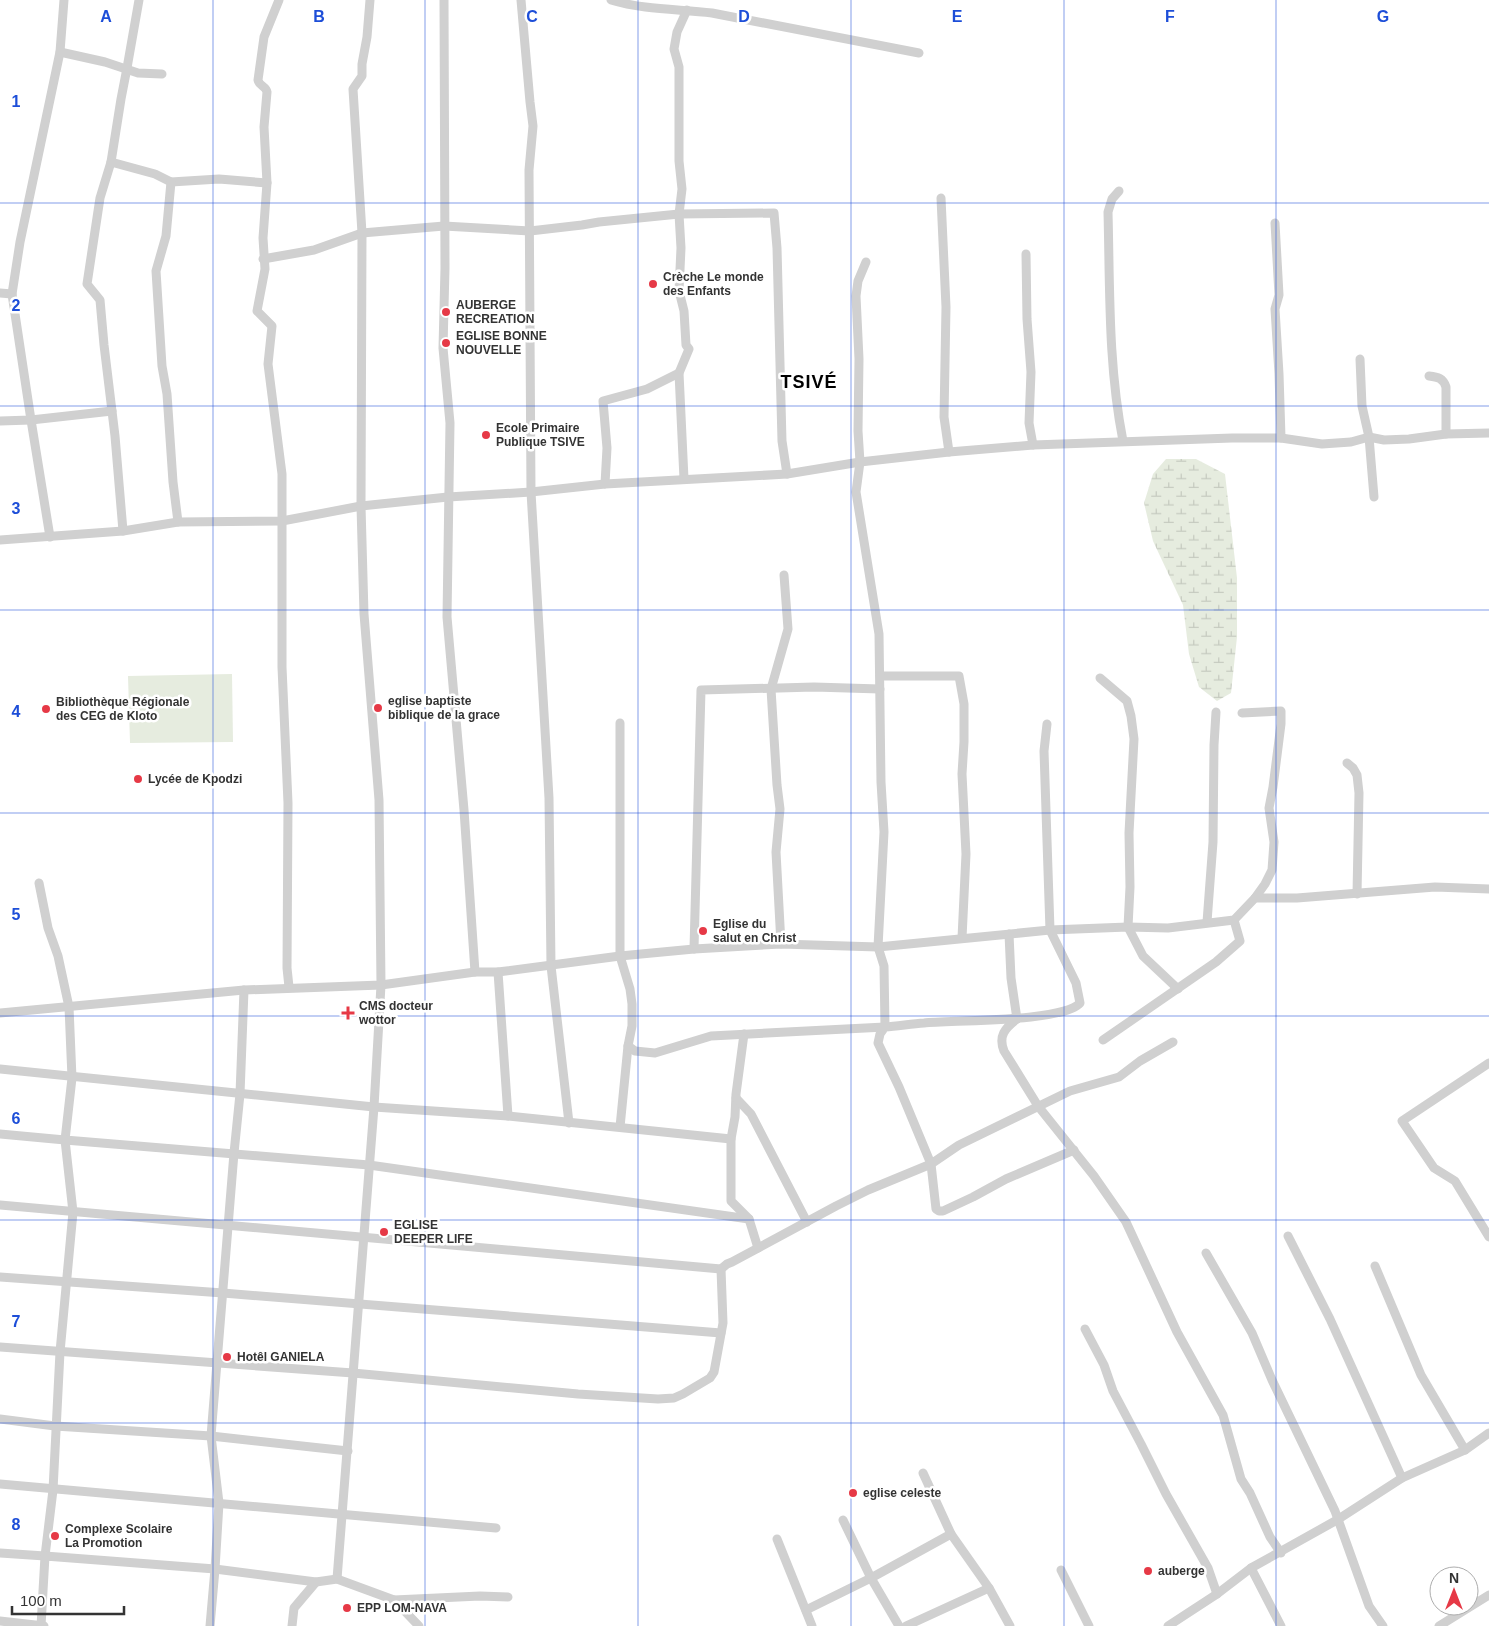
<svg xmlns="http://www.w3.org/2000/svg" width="1489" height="1626" viewBox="0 0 1489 1626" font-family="Helvetica,sans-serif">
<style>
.wetland{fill:url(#wetland-marsh)}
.pitch{fill:#e6ecdf}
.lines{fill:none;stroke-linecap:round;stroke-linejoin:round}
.street{stroke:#d0d0d0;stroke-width:9}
.grid{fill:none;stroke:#1d4ed8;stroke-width:1;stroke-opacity:0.55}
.poi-dot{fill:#e63946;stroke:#fff;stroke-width:2}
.labels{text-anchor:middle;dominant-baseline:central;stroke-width:5;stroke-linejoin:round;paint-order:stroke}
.poi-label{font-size:12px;font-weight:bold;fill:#333;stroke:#fff;text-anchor:start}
.district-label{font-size:18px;font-weight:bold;letter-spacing:1px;fill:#000;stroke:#fff}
.grid-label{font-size:16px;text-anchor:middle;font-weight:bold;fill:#1d4ed8;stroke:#fff;stroke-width:5;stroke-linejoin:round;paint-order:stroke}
</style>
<defs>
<pattern id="wetland-marsh" width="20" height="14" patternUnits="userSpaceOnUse" patternTransform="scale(1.25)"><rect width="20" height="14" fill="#e6ecdf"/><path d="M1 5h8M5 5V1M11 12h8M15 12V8" fill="none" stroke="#c6cbc0"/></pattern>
</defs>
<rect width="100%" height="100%" fill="#fff"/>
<path class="wetland" d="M1166 459H1196L1225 474 1237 578V637L1231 693 1217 701 1199 687 1189 654 1183 605 1153 541 1144 503 1153 474Z"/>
<path class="pitch" d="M232 674 233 742 130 743 128 676Z"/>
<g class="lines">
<g class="street">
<path d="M279 0 264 37 258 80C259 86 266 86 267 92L264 127 267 183 263 238 265 269 257 311 272 326 268 364 282 474V667L288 803 287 968 289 987"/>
<path d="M444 0 445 268 443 348 450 423 447 617 464 810 475 972"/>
<path d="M521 0 530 102 533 126 529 170 531 492 549 798 551 966 569 1123"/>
<path d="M611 0C644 10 678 9 712 13L919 53"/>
<path d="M60 52 105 62 138 73 162 74"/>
<path d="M111 162 155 174 171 182 219 179 267 183"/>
<path d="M171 182 166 236 156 271 162 366 167 394 173 482 178 522"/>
<path d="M1119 191 1112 199 1108 212C1110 289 1108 365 1123 441"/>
<path d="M941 198 946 307 944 417 949 452"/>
<path d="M1275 223 1279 295 1275 309 1279 374 1281 438"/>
<path d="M1026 254 1027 319 1031 372 1029 423 1033 445"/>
<path d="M263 259 314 250 362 233 444 226 530 231 582 225 599 222 679 214 774 213 777 248 782 441 787 474"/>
<path d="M0 293 12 294"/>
<path d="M1360 359 1362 406 1369 437 1374 497"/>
<path d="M1429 376C1438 377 1443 378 1446 387V434"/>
<path d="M0 421 31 420 112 411"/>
<path d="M684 479 679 373 689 349 686 345 684 311 679 291 681 248 679 214 682 189 679 161V67L674 49 677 32 687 10"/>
<path d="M605 484 607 448 603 401 647 389 679 373"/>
<path d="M123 531 115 436 104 345 100 300 87 284 100 198 111 162 121 99 127 68 139 0"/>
<path d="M50 537 31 420 12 294 20 242 60 52 64 0"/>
<path d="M0 540 123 531 178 522 282 521 361 506 448 497 531 492 605 484 787 474 860 462 949 452 1033 445 1232 438H1281L1322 444 1351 442 1369 437 1384 440 1409 439 1446 434 1489 433"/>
<path d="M880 676H959L964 704V742L962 774 966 854 962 938"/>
<path d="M1100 678 1127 701 1131 716 1134 739 1129 833 1130 887 1128 927 1143 956 1178 989"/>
<path d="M1242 713 1281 711V724L1273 787 1269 808 1274 842 1272 870 1265 884 1255 898"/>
<path d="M620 723V956L630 989 632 1004V1026L628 1046 620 1127"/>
<path d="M1047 724 1044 751 1050 930 1076 983 1080 1003C1064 1022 953 1020 924 1023 911 1024 898 1026 885 1027L880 1034 878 1043 899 1087 931 1164 936 1209 939 1211H943L973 1197 1006 1179 1074 1150"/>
<path d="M1347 763 1353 768 1357 775 1359 793 1357 894"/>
<path d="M39 883 48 928 58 956 69 1007 72 1078 65 1140 369 1165 749 1219"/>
<path d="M1207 922 1213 842 1214 745 1216 712"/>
<path d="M1009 934 1011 978 1017 1019"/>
<path d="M781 944 776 852 780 809 777 785 771 689 788 629 784 575"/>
<path d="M694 949 701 690 814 687 880 689"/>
<path d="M498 972 508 1116"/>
<path d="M0 1013 244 990 381 985 475 972H498L620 956 694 949 781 944 878 947 1050 930 1128 927 1168 928 1234 920 1255 898H1297L1435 887 1489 889"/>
<path d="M1017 1019C1005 1028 998 1036 1004 1051L1038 1106 1094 1176 1126 1222 1177 1332 1223 1415 1241 1479 1250 1493 1270 1537 1281 1553"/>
<path d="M744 1034 736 1094 735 1117 731 1139V1201L749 1219 758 1248"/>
<path d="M1103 1040 1216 962 1240 941 1234 920"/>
<path d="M628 1046 635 1051 655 1053 711 1036 885 1027 884 966 878 947 884 832 881 782 879 634 856 492 860 462 858 431 859 359 856 296 858 281 866 262"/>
<path d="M1489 1063 1402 1121 1434 1168 1455 1181 1489 1237"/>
<path d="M0 1069 374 1107 508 1116 731 1139"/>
<path d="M736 1098 751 1114 807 1222"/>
<path d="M0 1134 65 1140 73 1212 60 1352 53 1490 45 1556 0 1553"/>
<path d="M0 1205 721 1269 727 1264 732 1262 836 1206 868 1190 931 1164 959 1145 1070 1091 1119 1077 1140 1061 1173 1042"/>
<path d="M1288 1236 1330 1319 1402 1478"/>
<path d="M1206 1253 1252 1333 1272 1380 1335 1511 1369 1606 1383 1626"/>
<path d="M1375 1266 1421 1375 1465 1450"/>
<path d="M0 1277 223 1293 721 1333"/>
<path d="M1085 1329 1104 1365 1113 1391 1141 1444 1166 1494 1208 1568 1217 1594"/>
<path d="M0 1347 353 1373 578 1394 658 1399 674 1398 683 1394 710 1378 714 1372 723 1323 721 1269"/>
<path d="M0 1419 55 1426 211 1436 348 1451"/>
<path d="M923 1473 951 1534"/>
<path d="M0 1484 496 1528"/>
<path d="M843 1520 871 1578 899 1626"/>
<path d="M777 1539 812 1626"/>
<path d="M1251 1568 1281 1626"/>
<path d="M1061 1570 1089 1626"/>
<path d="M337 1579 374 1107 381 985 379 800 364 614 361 506 362 233 353 89 362 76V64L367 37 370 0"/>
<path d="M394 1600 480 1596 508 1597"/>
<path d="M806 1610 871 1578 951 1534 989 1588 1010 1626"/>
<path d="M0 1621 44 1626"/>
<path d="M41 1626 45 1556 215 1569 316 1582 337 1579 394 1600 419 1626"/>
<path d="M210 1626 215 1569 219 1503 211 1436 234 1153 240 1094 244 990"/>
<path d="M292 1626 294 1608 316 1582"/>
<path d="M906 1626 989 1588"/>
<path d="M1168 1626 1217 1594 1251 1568 1337 1520 1402 1478 1465 1450 1489 1433"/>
<path d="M1439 1626 1489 1595"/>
</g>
</g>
<path class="grid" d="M213 0V1626M425 0V1626M638 0V1626M851 0V1626M1064 0V1626M1276 0V1626M0 203H1489M0 406H1489M0 610H1489M0 813H1489M0 1016H1489M0 1220H1489M0 1423H1489"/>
<g class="poi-dot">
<circle cx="653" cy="284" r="5"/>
<circle cx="446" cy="312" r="5"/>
<circle cx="446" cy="343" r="5"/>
<circle cx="486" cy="435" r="5"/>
<circle cx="378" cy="708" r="5"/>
<circle cx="46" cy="709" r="5"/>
<circle cx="138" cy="779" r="5"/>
<circle cx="703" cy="931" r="5"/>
<path d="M345.5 1005.5h5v5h5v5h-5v5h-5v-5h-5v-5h5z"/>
<circle cx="384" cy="1232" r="5"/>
<circle cx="227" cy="1357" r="5"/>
<circle cx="853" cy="1493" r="5"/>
<circle cx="55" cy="1536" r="5"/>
<circle cx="1148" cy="1571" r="5"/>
<circle cx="347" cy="1608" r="5"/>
</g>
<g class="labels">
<g class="poi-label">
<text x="663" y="277">Crèche Le monde<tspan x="663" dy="14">des Enfants</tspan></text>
<text x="456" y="305">AUBERGE<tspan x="456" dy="14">RECREATION</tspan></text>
<text x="456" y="336">EGLISE BONNE<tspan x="456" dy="14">NOUVELLE</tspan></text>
<text x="496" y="428">Ecole Primaire<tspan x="496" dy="14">Publique TSIVE</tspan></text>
<text x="388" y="701">eglise baptiste<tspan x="388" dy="14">biblique de la grace</tspan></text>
<text x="56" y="702">Bibliothèque Régionale<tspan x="56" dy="14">des CEG de Kloto</tspan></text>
<text x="148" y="779">Lycée de Kpodzi</text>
<text x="713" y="924">Eglise du<tspan x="713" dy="14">salut en Christ</tspan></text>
<text x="359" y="1006">CMS docteur<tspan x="359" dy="14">wottor</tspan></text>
<text x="394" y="1225">EGLISE<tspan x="394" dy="14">DEEPER LIFE</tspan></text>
<text x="237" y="1357">Hotêl GANIELA</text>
<text x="863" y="1493">eglise celeste</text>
<text x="65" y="1529">Complexe Scolaire<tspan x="65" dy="14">La Promotion</tspan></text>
<text x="1158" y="1571">auberge</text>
<text x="357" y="1608">EPP LOM-NAVA</text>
</g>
<g class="district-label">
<text x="809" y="382">TSIVÉ</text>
</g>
</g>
<g class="grid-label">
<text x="106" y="22">A</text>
<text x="319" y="22">B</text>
<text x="532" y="22">C</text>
<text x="744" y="22">D</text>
<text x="957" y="22">E</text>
<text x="1170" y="22">F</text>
<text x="1383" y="22">G</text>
<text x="16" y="107">1</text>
<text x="16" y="311">2</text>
<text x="16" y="514">3</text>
<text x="16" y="717">4</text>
<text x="16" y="920">5</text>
<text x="16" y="1124">6</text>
<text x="16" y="1327">7</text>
<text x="16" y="1530">8</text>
</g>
<g transform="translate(1454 1591)"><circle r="24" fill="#ffffff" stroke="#adadad"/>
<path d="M0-4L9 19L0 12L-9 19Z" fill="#e63946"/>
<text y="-8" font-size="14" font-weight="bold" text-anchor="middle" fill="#333333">N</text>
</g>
<path d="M12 1606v8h112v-8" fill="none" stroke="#333333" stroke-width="2.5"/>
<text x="20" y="1606" font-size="15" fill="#333333" stroke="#ffffff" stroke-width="4" paint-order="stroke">100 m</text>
</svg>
